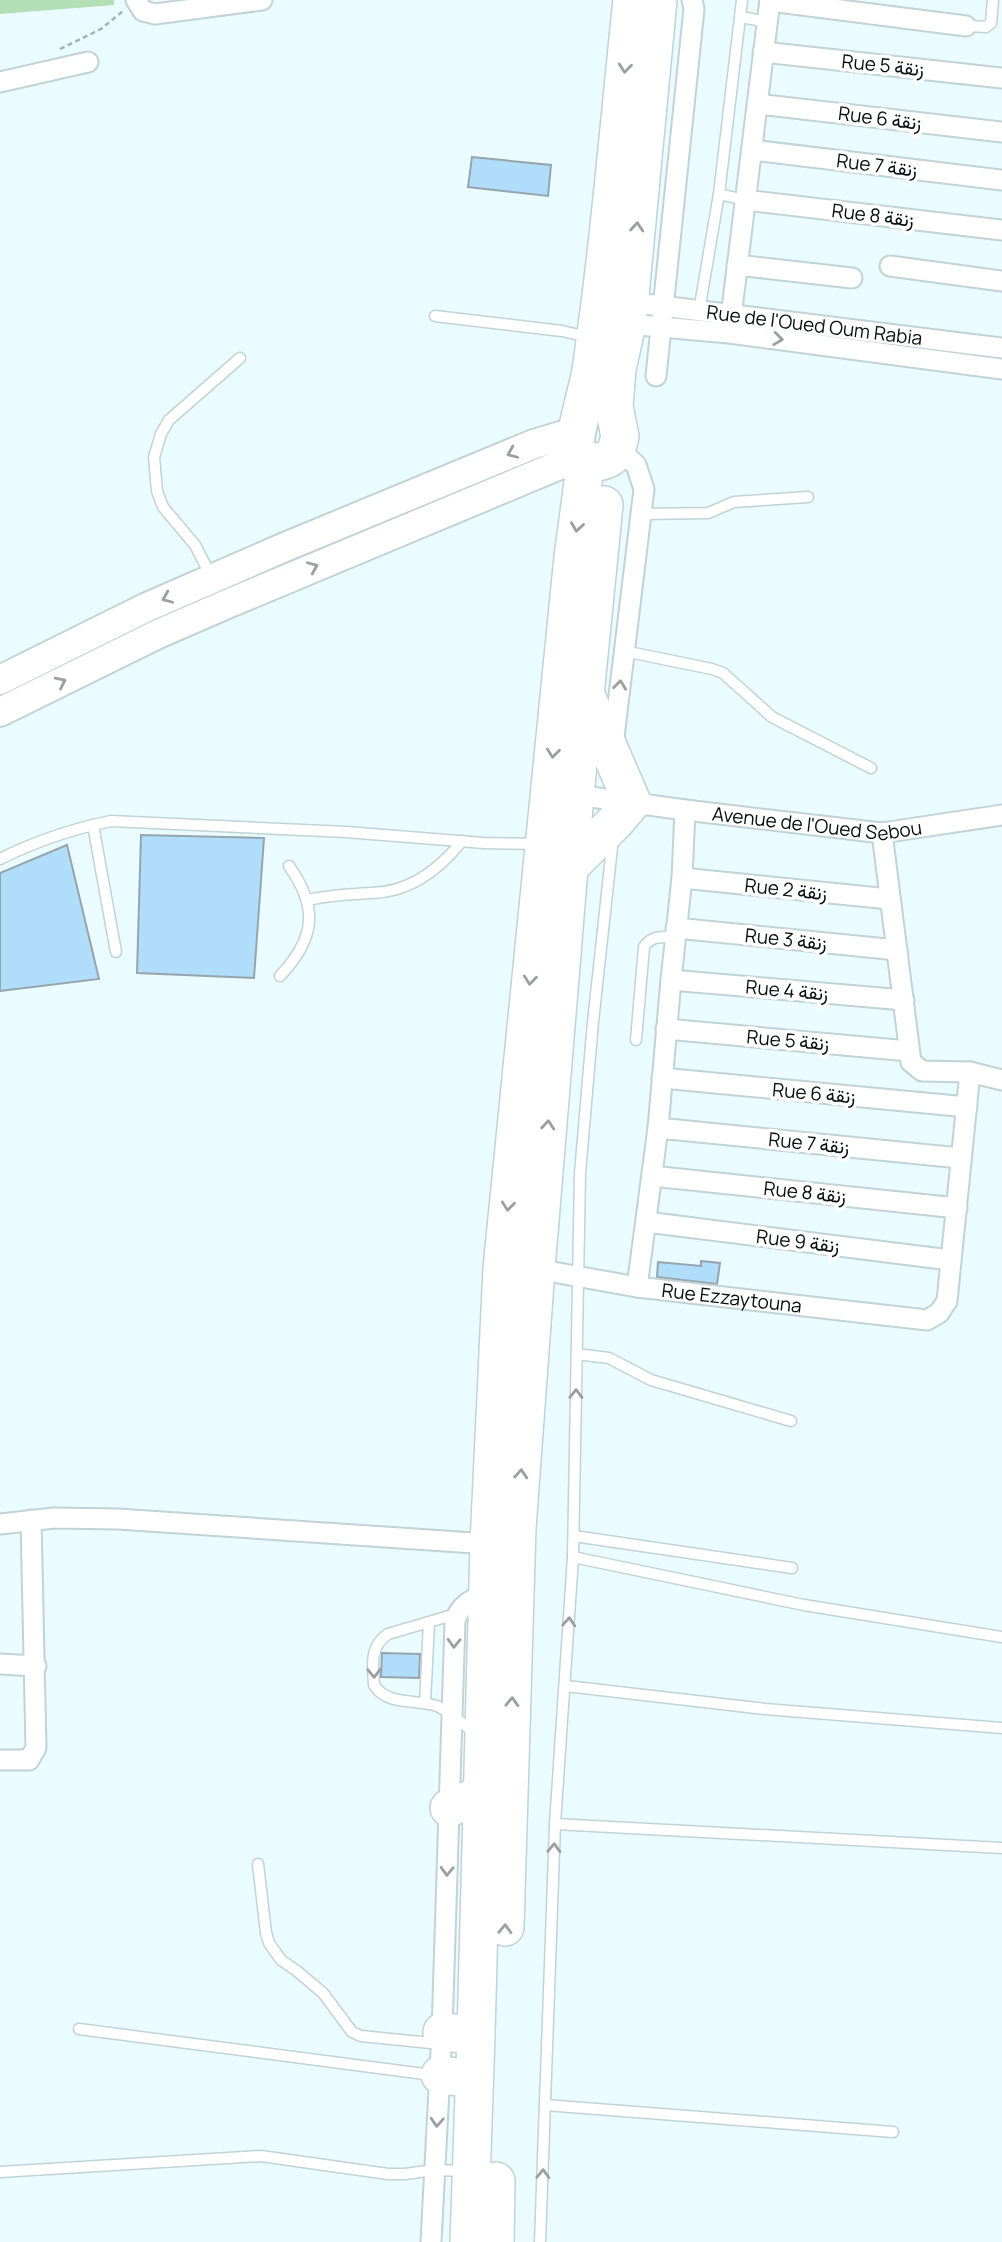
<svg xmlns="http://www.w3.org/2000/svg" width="1002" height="2242" viewBox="0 0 1002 2242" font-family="Manrope,Vazirmatn,sans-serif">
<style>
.green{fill:#b2dfb6}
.building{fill:#b0ddf9;stroke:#96a4ac;stroke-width:2}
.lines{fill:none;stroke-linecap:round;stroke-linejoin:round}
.lane-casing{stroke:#c1d3d5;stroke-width:13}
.street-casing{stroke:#c1d3d5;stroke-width:23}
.secondary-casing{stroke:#c1d3d5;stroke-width:32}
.highway-casing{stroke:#c1d3d5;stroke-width:40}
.path{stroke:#a5b3b5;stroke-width:2.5;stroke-dasharray:5 3.5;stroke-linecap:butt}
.lane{stroke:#fff;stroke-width:10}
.street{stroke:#fff;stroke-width:19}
.secondary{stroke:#fff;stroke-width:28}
.highway{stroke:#fff;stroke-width:37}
.oneway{stroke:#9c9e9f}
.labels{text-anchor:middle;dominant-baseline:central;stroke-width:7;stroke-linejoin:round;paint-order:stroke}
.street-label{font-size:19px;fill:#070d0e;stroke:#fff}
</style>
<rect width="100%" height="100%" fill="#eafcff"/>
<path class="green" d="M0 0H114V5L0 14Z"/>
<g class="building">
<path d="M472 157 551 165 548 196 468 187Z"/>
<path d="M141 835 264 838 254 978 137 973Z"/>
<path d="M67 845 99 979 0 991V873Z"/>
<path d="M701 1261 720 1263 717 1284 657 1277 658 1262 701 1266Z"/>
<path d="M382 1653 420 1654 419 1678 381 1677Z"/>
</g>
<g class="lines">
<defs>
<g id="lane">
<path d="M742 0 719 194 745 200"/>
<path d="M741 17 767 22"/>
<path d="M966 26 986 27 991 23 993 0"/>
<path d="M699 311 719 194"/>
<path d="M435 316 562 331 588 337"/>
<path d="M641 514 708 513 734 502 808 497"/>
<path d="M211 576 195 545 163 507 157 491 154 457 161 434 169 420 240 358"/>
<path d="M624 651 712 669 723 673 772 717 871 768"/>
<path d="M93 825 116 952"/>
<path d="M0 859C36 841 72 829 111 821L346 832 484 843 538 844"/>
<path d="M308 900C330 895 350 894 372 893 410 892 439 870 462 841"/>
<path d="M280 976C315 939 319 908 289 866"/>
<path d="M636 1040 644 947C651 935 663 937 675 937"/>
<path d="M577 1354 609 1358 651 1380 791 1421"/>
<path d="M574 1536 792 1568"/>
<path d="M573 1557 804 1605 1002 1637"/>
<path d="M456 1614 388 1634C369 1647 373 1665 374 1685 387 1706 416 1699 437 1706 451 1712 463 1724 474 1733"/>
<path d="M566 1686 765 1709 1002 1728"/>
<path d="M425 1703 429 1622"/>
<path d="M555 1824 1002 1848"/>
<path d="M258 1864 266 1933 269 1943 281 1960 297 1971 323 1993 352 2032 361 2036 441 2044"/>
<path d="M79 2029 432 2075"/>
<path d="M545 2105 893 2132"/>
<path d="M0 2172 261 2156 388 2174H405L434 2170 466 2171"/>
<path d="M540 2242 555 1824 573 1557 580 1173 593 1022 613 838"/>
</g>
<g id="street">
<path d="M136 0 143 11 155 14 262 0"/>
<path d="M770 1 966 26"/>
<path d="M763 52 1002 78"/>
<path d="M0 82 88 62"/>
<path d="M758 104 1002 132"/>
<path d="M752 150 1002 180"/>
<path d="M745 200 1002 230"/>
<path d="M737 265 852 278"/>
<path d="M890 266 1002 281"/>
<path id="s1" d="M629 302 1002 348"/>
<path d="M627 324 729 333 1002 369"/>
<path d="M730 325 770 0"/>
<path d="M656 376 694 9 692 0"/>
<path d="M613 745 644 489 636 465 618 448"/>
<path id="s2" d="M569 794 685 810 882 833 1002 815"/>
<path d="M882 833 911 1062 922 1071 970 1072 1002 1080"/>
<path d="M682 878 889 899"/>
<path d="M676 928 897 950"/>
<path d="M671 980 904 1000"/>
<path d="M666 1029 909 1051"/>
<path d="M662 1078 967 1107"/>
<path d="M658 1128 960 1158"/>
<path d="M652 1176 957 1208"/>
<path d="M646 1222 950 1260"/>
<path id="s3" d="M536 1269 637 1287 927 1320 939 1313 947 1301 970 1072"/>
<path d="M637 1287 658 1128 671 980 682 878 685 810"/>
<path d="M0 1524 54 1518 118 1519 489 1544"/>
<path d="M0 1664 36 1666"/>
<path d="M0 1760H29L36 1748 31 1520"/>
<path d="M431 2242 442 2032 455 1621C460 1604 473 1599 488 1592"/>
</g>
<g id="secondary">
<path d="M0 680 145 608 285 547 534 444 577 431"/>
<path d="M0 712 158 634 227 604 581 456"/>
</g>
<g id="highway">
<path d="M632 0C619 123 609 247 591 370 589 385 573 437 576 447 582 466 602 465 615 454L620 437 614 406 617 369 627 324 630 295 658 0"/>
<path d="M569 867 615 822 632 802 585 693"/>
<path d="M449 1808 483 1794"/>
<path d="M505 1927 517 1528 536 1269 575 795 604 505"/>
<path d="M442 2032 476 2035"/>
<path d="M440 2075 474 2079"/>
<path d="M469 2242 476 2035 489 1544 502 1268 573 557 586 460"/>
<path d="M495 2242 496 2181"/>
</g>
</defs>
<use href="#lane" class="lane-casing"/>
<use href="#street" class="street-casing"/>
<use href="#secondary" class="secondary-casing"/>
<use href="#highway" class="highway-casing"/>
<path class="path" d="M60 49 101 29 123 11"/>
<use href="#lane" class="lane"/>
<use href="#street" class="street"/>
<use href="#secondary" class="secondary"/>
<use href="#highway" class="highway"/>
</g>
<defs><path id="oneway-chevron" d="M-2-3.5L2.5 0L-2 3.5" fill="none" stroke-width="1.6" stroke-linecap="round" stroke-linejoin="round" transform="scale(1.75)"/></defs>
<g class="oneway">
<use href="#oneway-chevron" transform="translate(625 68) rotate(96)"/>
<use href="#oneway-chevron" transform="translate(637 227) rotate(-85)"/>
<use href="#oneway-chevron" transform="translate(778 339) rotate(7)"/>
<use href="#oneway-chevron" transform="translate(512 453) rotate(157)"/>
<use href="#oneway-chevron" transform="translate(577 527) rotate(98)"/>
<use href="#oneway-chevron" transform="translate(313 567) rotate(-23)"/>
<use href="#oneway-chevron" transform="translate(167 598) rotate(157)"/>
<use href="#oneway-chevron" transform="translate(61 682) rotate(-26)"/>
<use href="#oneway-chevron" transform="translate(620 685) rotate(-83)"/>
<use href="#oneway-chevron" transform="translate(553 753) rotate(96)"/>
<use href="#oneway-chevron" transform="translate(530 980) rotate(96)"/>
<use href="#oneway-chevron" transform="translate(548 1125) rotate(-85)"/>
<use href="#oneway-chevron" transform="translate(508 1206) rotate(96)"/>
<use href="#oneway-chevron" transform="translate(576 1394) rotate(-89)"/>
<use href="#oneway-chevron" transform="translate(521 1474) rotate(-86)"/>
<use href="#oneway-chevron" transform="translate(569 1622) rotate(-86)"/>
<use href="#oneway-chevron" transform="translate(454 1643) rotate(92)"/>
<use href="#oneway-chevron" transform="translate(374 1673) rotate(89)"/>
<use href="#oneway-chevron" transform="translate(512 1702) rotate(-88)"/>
<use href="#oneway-chevron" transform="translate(554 1848) rotate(-88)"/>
<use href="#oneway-chevron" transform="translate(447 1871) rotate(92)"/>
<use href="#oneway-chevron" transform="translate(505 1929) rotate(-88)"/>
<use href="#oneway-chevron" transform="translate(437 2122) rotate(93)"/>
<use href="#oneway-chevron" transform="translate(543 2174) rotate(-88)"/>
</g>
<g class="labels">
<g class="street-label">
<text transform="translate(883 65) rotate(6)">Rue 5 زنقة</text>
<text transform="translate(880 118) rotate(7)">Rue 6 زنقة</text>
<text transform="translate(877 165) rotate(7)">Rue 7 زنقة</text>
<text transform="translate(873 215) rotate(7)">Rue 8 زنقة</text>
<text stroke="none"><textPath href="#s1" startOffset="187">Rue de l'Oued Oum Rabia</textPath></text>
<text stroke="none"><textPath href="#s2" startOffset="250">Avenue de l'Oued Sebou</textPath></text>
<text transform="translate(786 889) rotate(6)">Rue 2 زنقة</text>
<text transform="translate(786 939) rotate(6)">Rue 3 زنقة</text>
<text transform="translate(787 990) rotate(5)">Rue 4 زنقة</text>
<text transform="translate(788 1040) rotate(5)">Rue 5 زنقة</text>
<text transform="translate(814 1093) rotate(5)">Rue 6 زنقة</text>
<text transform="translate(809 1143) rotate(6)">Rue 7 زنقة</text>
<text transform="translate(805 1192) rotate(6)">Rue 8 زنقة</text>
<text transform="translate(798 1241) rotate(7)">Rue 9 زنقة</text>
<text stroke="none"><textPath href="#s3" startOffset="198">Rue Ezzaytouna</textPath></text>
</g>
</g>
</svg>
